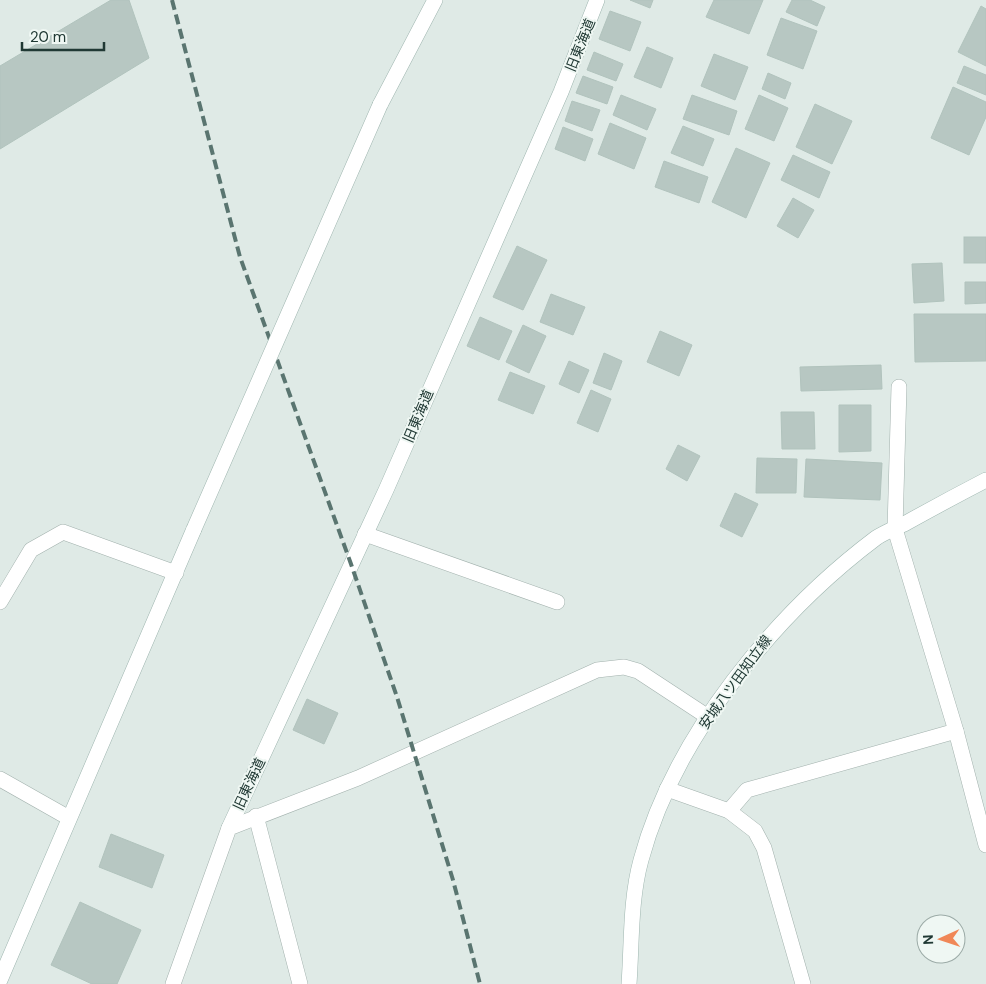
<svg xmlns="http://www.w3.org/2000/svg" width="986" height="984" viewBox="0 0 986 984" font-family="'DM Sans','Noto Sans JP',sans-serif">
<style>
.building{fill:#b7c7c2;stroke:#b1c3bd}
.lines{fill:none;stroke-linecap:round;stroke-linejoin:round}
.street-casing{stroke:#a2b1ad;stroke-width:16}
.secondary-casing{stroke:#9eb5af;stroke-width:16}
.street{stroke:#fff;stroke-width:15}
.secondary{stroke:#fff;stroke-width:15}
.rail{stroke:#5a7570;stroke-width:4;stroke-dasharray:10 5;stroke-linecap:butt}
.secondary-bridge-casing{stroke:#9eb5af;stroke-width:16;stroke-linecap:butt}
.secondary-bridge{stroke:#fff;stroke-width:15}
.labels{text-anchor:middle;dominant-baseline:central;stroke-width:4;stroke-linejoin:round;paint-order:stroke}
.street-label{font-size:14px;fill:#203934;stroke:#eff7f3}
</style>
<rect width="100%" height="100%" fill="#dfeae6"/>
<g class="building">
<path d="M111 0H129L149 58 0 149V66Z"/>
<path d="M630 0H653L650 8Z"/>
<path d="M714 0H763L749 34 706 17Z"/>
<path d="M792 0H810L825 7 817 26 786 12Z"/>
<path d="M981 6 986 9V66L958 52Z"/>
<path d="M610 11 641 22 630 51 599 39Z"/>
<path d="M781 18 817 31 803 69 767 55Z"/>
<path d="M647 47 673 58 661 88 634 77Z"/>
<path d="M594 52 623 64 616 81 587 70Z"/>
<path d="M714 54 748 67 735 100 701 86Z"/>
<path d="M964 66 986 75V95L957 83Z"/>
<path d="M768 73 791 83 785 99 762 89Z"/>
<path d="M583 76 613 87 607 104 576 93Z"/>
<path d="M953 87 986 102V117L969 155 931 138Z"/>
<path d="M621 95 656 109 647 130 613 115Z"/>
<path d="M692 95 737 111 729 135 683 119Z"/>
<path d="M759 95 788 108 774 141 745 129Z"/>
<path d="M572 101 600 110 592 131 565 121Z"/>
<path d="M815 104 852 121 832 164 796 147Z"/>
<path d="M610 123 646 138 634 169 598 154Z"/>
<path d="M683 126 714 139 703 166 671 153Z"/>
<path d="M563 127 593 139 585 161 555 149Z"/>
<path d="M736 148 770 163 746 218 712 202Z"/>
<path d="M793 155 830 172 819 198 781 180Z"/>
<path d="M664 161 708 177 699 203 655 187Z"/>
<path d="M793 198 814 210 798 238 777 226Z"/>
<rect x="964" y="237" width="22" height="26"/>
<path d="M517 246 547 260 523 310 493 297Z"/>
<path d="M942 263 944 301 914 303 912 264Z"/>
<path d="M965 282H986V303L965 304Z"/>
<path d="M551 294 585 307 573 335 540 322Z"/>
<path d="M914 314H986V361L915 362Z"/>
<path d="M480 317 512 331 499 360 467 346Z"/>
<path d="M523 325 546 336 529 373 506 362Z"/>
<path d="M660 331 692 345 679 376 647 362Z"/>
<path d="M604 353 622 361 611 390 593 383Z"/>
<path d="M569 361 589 370 579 393 559 384Z"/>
<path d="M881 365 882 389 801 391 800 367Z"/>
<path d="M510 372 545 386 533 414 498 400Z"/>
<path d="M591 390 611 399 598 432 577 423Z"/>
<path d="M839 405H871V451L839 452Z"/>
<path d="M781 412H814L815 449H782Z"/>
<path d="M678 445 700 456 687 481 666 469Z"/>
<path d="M757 458 797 459 796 493H756Z"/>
<path d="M806 459 882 463 880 500 804 497Z"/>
<path d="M735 493 758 504 742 537 720 526Z"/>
<path d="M307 699 338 713 324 744 293 730Z"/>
<path d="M111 834 164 855 152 888 99 867Z"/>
<path d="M80 902 141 930 117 984H92L51 965Z"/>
</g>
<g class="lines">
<defs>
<g id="street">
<path d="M899 387 895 529 956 731 986 845"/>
<path d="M365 534 557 602"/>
<path d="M0 602 31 550 63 532 176 573"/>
<path d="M0 779 69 818"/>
<path d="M667 789 729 811 755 831 764 848 803 984"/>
<path d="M729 811 747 790 956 731"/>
<path d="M256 816 300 984"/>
<path d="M173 984 229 828 358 778 597 670 624 667 638 671 708 717"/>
</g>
<g id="secondary">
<path d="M380 105 435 0"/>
<path d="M229 828 386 490 561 92 597 0"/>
<path d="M0 980 194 529"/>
<path d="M629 984C632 943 630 900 641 860 674 737 775 614 876 538 885 532 896 528 906 523 933 508 959 494 986 480"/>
</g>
</defs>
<use href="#street" class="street-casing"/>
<use href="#secondary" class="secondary-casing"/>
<use href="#street" class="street"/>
<use href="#secondary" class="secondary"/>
<path class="rail" d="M172 0 240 257 351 564 397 697 453 880 480 984"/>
<defs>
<path id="secondary-bridge" d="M194 529 380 105"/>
</defs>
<use href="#secondary-bridge" class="secondary-bridge-casing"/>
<use href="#secondary-bridge" class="secondary-bridge"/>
</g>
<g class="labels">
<g class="street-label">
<text transform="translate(580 45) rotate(-68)">旧東海道</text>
<text transform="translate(418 416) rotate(-67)">旧東海道</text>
<text transform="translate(735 682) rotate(-54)">安城八ツ田知立線</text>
<text transform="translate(249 784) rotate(-65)">旧東海道</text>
</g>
</g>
<g transform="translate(941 939) rotate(267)"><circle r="24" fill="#eff7f3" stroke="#9caba7"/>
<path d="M0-4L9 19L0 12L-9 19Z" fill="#f08757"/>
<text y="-8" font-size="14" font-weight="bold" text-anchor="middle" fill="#203934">N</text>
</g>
<path d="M22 42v8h82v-8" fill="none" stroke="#203934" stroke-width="2.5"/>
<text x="30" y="42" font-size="15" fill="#203934" stroke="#eff7f3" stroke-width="4" paint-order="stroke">20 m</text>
</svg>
